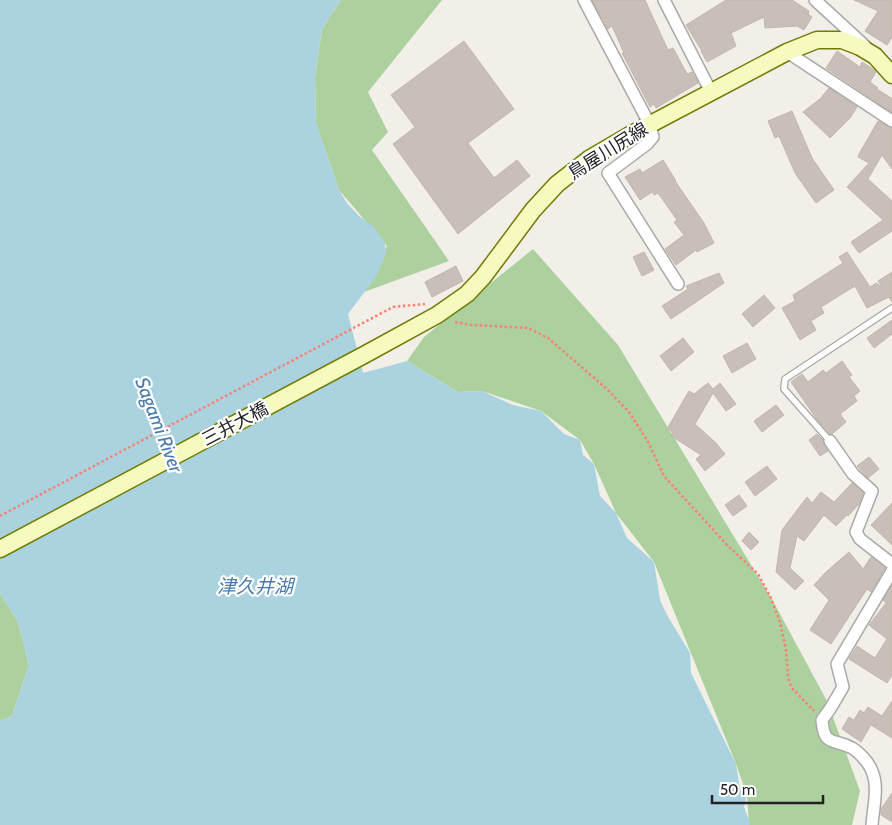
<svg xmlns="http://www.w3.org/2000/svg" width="892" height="825" viewBox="0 0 892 825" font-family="Cabin,'Noto Sans JP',sans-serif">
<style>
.forest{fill:#add19e}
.water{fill:#aad3df}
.building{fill:#c7bfb8;stroke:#c4b6ab}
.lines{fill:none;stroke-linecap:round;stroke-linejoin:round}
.lane-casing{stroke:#a9a9a9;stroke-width:8}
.street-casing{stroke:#a9a9a9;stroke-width:14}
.secondary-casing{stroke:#707d05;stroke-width:19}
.path{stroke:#fa8072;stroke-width:2.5;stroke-dasharray:2.5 2.5;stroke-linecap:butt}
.lane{stroke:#fff;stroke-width:5.5}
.street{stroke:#fff;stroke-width:11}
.secondary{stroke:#f7fabf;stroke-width:16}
.labels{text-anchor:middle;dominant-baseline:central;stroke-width:4.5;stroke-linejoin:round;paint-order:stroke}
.street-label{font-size:18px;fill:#222;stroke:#fff}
.water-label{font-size:19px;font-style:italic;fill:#4a7aab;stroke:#fff}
</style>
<rect width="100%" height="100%" fill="#f2efe9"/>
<g class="forest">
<path d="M341 0H442L368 92 388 132 372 150 449 261 364 292 387 246 339 190 316 123 315 77 322 29Z"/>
<path d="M533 249 618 345 773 601 827 701 860 791 852 825H749L747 795 736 764 654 562 616 513 594 464 580 440 541 411 482 391 458 392 407 361 424 337Z"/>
<path d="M0 593 18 622 29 665 12 716 0 721Z"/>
</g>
<path class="water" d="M0 0H341L322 29 315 77 316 122 339 190 347 203 359 216 372 225 381 237 385 244 386 253 376 277 348 314 363 373 407 361 458 392 482 391 513 405 541 411 564 434 580 440 583 455 594 464 600 496 616 513 627 538 654 562 660 600 667 615 690 653 691 673 736 764 740 789 747 795 744 807 750 823 749 825H0V721L12 716 29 665 18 622 0 593Z"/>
<g class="building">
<path d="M592 0H645L668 50 673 48 687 74 692 72 698 83 656 108 654 104 650 107 622 53H624L612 26 608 29Z"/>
<path d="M726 0H792L809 11 808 14 812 17 804 30 797 26 765 28 764 17 731 33 736 46 707 62 701 51H702L686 25Z"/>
<path d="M854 0H892V37L887 45 865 31 878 11Z"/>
<path d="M464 41 514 109 468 143 494 178 517 160 530 176 458 234 393 144 415 127 391 95Z"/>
<path d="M837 51 860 67 862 62 873 69 876 72 870 82 878 88 877 89 891 98 892 97V112L826 68Z"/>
<path d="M829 88 857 107 850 118 830 138 803 112 820 99Z"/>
<path d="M792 111 812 158 834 190 816 203 795 173 779 136 775 138 768 121Z"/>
<path d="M878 121 892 128V169L882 155 868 179 892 201V231L859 253 851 242 883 220 847 187 869 163 858 157 859 154Z"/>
<path d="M663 160 676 181H675L704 223 714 243 697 252 696 250 676 265 665 249 684 235 674 222 677 220 658 193 654 195 652 192 640 200 625 177 640 169 642 173Z"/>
<path d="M644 252 654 270 642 276 633 257Z"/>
<path d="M847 252 870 287 876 283 882 287 878 281 892 272V302L889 297 867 308 855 286 821 307 824 313 811 321 816 330 800 340 782 308 795 301 793 295 843 263 839 257Z"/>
<path d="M456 266 463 281 432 297 425 282Z"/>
<path d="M719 273 724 283 671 319 662 306 688 289 686 286Z"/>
<path d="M764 295 775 308 753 327 742 314Z"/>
<path d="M892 320V334L874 348 867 338Z"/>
<path d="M683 338 694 352 671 371 660 356Z"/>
<path d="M747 343 756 359 732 373 723 356Z"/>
<path d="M842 361 852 375 849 377 860 391 854 396 857 401 840 414 846 422 832 434H830L818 421 791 382 802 374 808 382 823 370 826 373Z"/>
<path d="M708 383 713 389 720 383 736 404 726 411 713 393 695 424 716 443 725 454 705 471 696 459 701 455 676 439 671 435 673 432 667 429 689 391 694 394Z"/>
<path d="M776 405 784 415 762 432 754 421Z"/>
<path d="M817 434 823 440 824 445 828 451 820 456 809 440Z"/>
<path d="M869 457 879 469 868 478 857 466Z"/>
<path d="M767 466 777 479 755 496 745 482Z"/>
<path d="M852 483 863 493 859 504 848 516 847 515 836 526 824 515 804 541 797 536 790 568 804 581 795 590 776 572 782 530 807 497 812 503 821 492 834 502Z"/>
<path d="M739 495 747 506 733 516 725 505Z"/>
<path d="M892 503V545L871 525Z"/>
<path d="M749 532 759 542 751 550 742 541Z"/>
<path d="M849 552 863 569 871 557 885 568 871 592 867 589 831 644 810 630 829 600 814 585 826 572Z"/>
<path d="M892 586V675L887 683 849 659 857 646 875 658 887 639 869 625 886 603 883 600Z"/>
<path d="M892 701V738L871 725 861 742 842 729 849 717 854 720 860 710 864 713 868 707 882 716Z"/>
<path d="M892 793V822L881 815V809Z"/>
</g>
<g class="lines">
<defs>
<path id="lane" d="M830 441 784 389 785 379 892 308"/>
<g id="street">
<path d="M584 0 650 125 653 137 647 144 608 173 678 284"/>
<path d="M664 0 711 92"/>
<path d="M815 0 865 46"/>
<path d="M787 52 892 121"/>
<path d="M830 441 853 474 872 491 856 532 860 539 892 564"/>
<path d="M872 825C873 809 879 787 872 771 869 763 859 752 852 748 833 738 824 747 822 720L830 709 843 687 837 664 892 571"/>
</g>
<path id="secondary" d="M0 549 364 355 437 315 467 294 483 277 533 210 557 184 589 159 630 135 787 52 817 40H842L860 47 875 56 892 75"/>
</defs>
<use href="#lane" class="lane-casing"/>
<use href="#street" class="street-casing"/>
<use href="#secondary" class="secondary-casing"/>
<g class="path">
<path d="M455 322 472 325 528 328 548 338 608 390 629 412 647 440 664 476 728 546 758 574 771 598 780 622 786 650 788 676 791 687 814 711"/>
<path d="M0 516 393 307 425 304"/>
</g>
<use href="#lane" class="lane"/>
<use href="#street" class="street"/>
<use href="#secondary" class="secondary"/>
</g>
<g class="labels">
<g class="street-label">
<text transform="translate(608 151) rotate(-32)">鳥屋川尻線</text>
<text transform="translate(235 424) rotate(-28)">三井大橋</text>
</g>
<g class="water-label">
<text transform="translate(159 425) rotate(69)">Sagami River</text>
<text x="255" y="586">津久井湖</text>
</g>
</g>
<path d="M712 795v8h111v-8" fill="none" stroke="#222222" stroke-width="2.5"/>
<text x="720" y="795" font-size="15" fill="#222222" stroke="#ffffff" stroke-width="4" paint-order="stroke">50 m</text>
</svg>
